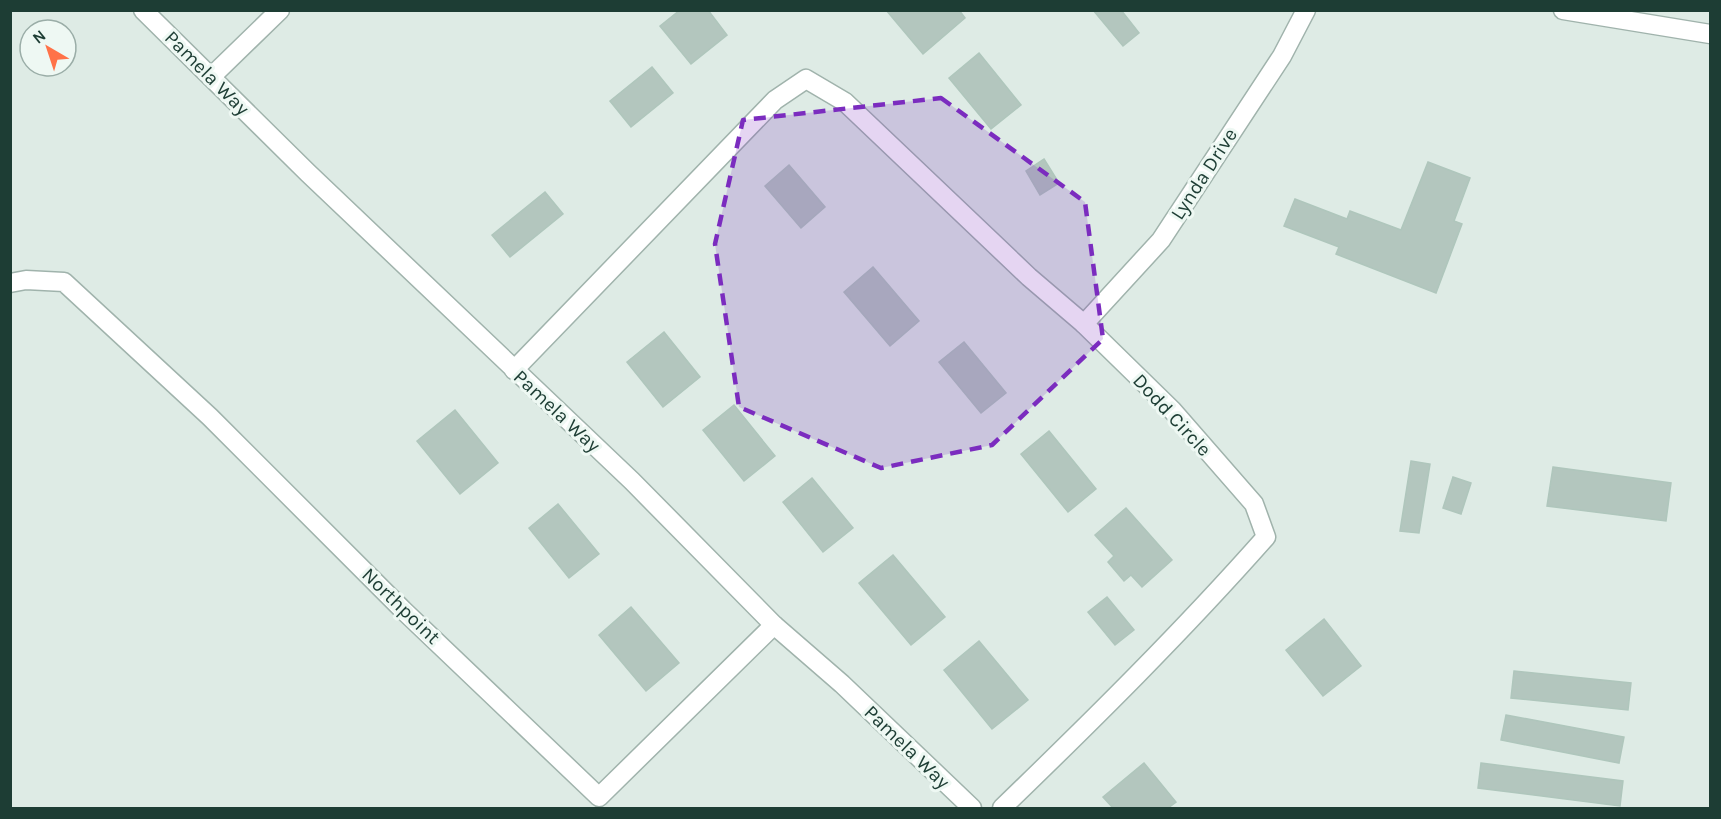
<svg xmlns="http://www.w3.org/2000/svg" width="1721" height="819" viewBox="0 0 1721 819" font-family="Karla,sans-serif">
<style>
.building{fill:#b3c6be;stroke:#afc6bc;stroke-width:1.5}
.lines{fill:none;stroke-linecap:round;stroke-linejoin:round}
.minor-casing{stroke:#a0b3ac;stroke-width:21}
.minor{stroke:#fff;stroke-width:18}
.marked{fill:#7b2cbf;fill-opacity:0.2;stroke:#7b2cbf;stroke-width:4.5;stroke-dasharray:12 8;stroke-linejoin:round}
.labels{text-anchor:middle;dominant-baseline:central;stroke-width:6;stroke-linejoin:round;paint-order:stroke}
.street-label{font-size:20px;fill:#1d3d34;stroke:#eef8f3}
</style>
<rect width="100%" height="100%" fill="#deebe5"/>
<g class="building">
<path d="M680 10H708L727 35 691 64 660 26Z"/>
<path d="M886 10H959L965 18 923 54Z"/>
<path d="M1093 10H1121L1139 33 1123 46Z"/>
<path d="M979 53 1021 105 991 129 949 78Z"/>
<path d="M652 67 673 93 631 127 610 101Z"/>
<path d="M1044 159 1059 183 1040 195 1026 171Z"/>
<path d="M1428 162 1470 178 1454 221 1462 224 1436 293 1336 254 1339 247 1284 226 1295 199 1347 219 1350 211 1401 230Z"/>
<path d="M789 165 825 207 801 228 765 186Z"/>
<path d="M545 192 563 214 510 257 492 235Z"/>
<path d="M873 267 919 321 890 346 844 292Z"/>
<path d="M664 332 700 377 663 407 627 362Z"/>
<path d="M964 342 1006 393 981 413 939 362Z"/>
<path d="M734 405 775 456 744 481 703 430Z"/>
<path d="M455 410 498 463 460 494 417 441Z"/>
<path d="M1049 431 1096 489 1068 512 1021 454Z"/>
<path d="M1411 461 1430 464 1419 533 1400 531Z"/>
<path d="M1553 467 1671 483 1666 521 1547 506Z"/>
<path d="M1453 477 1471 483 1461 514 1443 508Z"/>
<path d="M812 478 853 528 823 552 783 502Z"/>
<path d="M558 504 599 554 569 578 529 528Z"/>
<path d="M1126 508 1172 560 1142 587 1131 575 1124 581 1108 562 1114 556 1095 535Z"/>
<path d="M893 555 945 617 911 645 859 583Z"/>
<path d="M1107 597 1134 630 1115 645 1088 612Z"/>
<path d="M631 607 679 663 646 691 599 635Z"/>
<path d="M1324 619 1361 666 1323 696 1286 650Z"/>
<path d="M979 641 1028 700 992 729 944 670Z"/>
<path d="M1514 671 1631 683 1628 710 1511 698Z"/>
<path d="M1506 715 1624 737 1619 763 1501 740Z"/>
<path d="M1144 763 1176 802 1168 808H1113L1103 797Z"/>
<path d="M1481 763 1623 781 1620 806 1478 788Z"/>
</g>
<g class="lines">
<defs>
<g id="minor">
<path d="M143 10 308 173 632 481 774 625 842 684 972 808"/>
<path d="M1563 10 1710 34"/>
<path d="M211 77 280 10"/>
<path d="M10 283 26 280 64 282 210 417 403 610 599 797 774 625"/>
<path d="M1084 324 1161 240 1282 56 1306 10"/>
<path d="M514 370 775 100 806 79 845 102 1029 277 1084 324 1172 410 1254 504 1266 537C1182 632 1093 720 1002 808"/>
</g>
</defs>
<use href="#minor" class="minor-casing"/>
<use href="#minor" class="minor"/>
</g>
<path class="marked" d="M941 98 1085 202 1103 339 992 445 881 468 739 407 715 244 743 120Z"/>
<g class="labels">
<g class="street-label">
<text transform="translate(207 73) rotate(45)">Pamela Way</text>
<text transform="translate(1204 174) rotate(-57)">Lynda Drive</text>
<text transform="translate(557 411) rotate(43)">Pamela Way</text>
<text transform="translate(1172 415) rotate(47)">Dodd Circle</text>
<text transform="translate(401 606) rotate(44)">Northpoint</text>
<text transform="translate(907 747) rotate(44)">Pamela Way</text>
</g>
</g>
<rect width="1721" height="819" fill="none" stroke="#1d3d34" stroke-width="24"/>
<g transform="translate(48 48) rotate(321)"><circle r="28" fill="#eef8f3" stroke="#9aada7" stroke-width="1.5"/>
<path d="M0-4.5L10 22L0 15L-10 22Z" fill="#ff7248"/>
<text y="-9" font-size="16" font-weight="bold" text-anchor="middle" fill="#1d3d34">N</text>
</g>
</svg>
